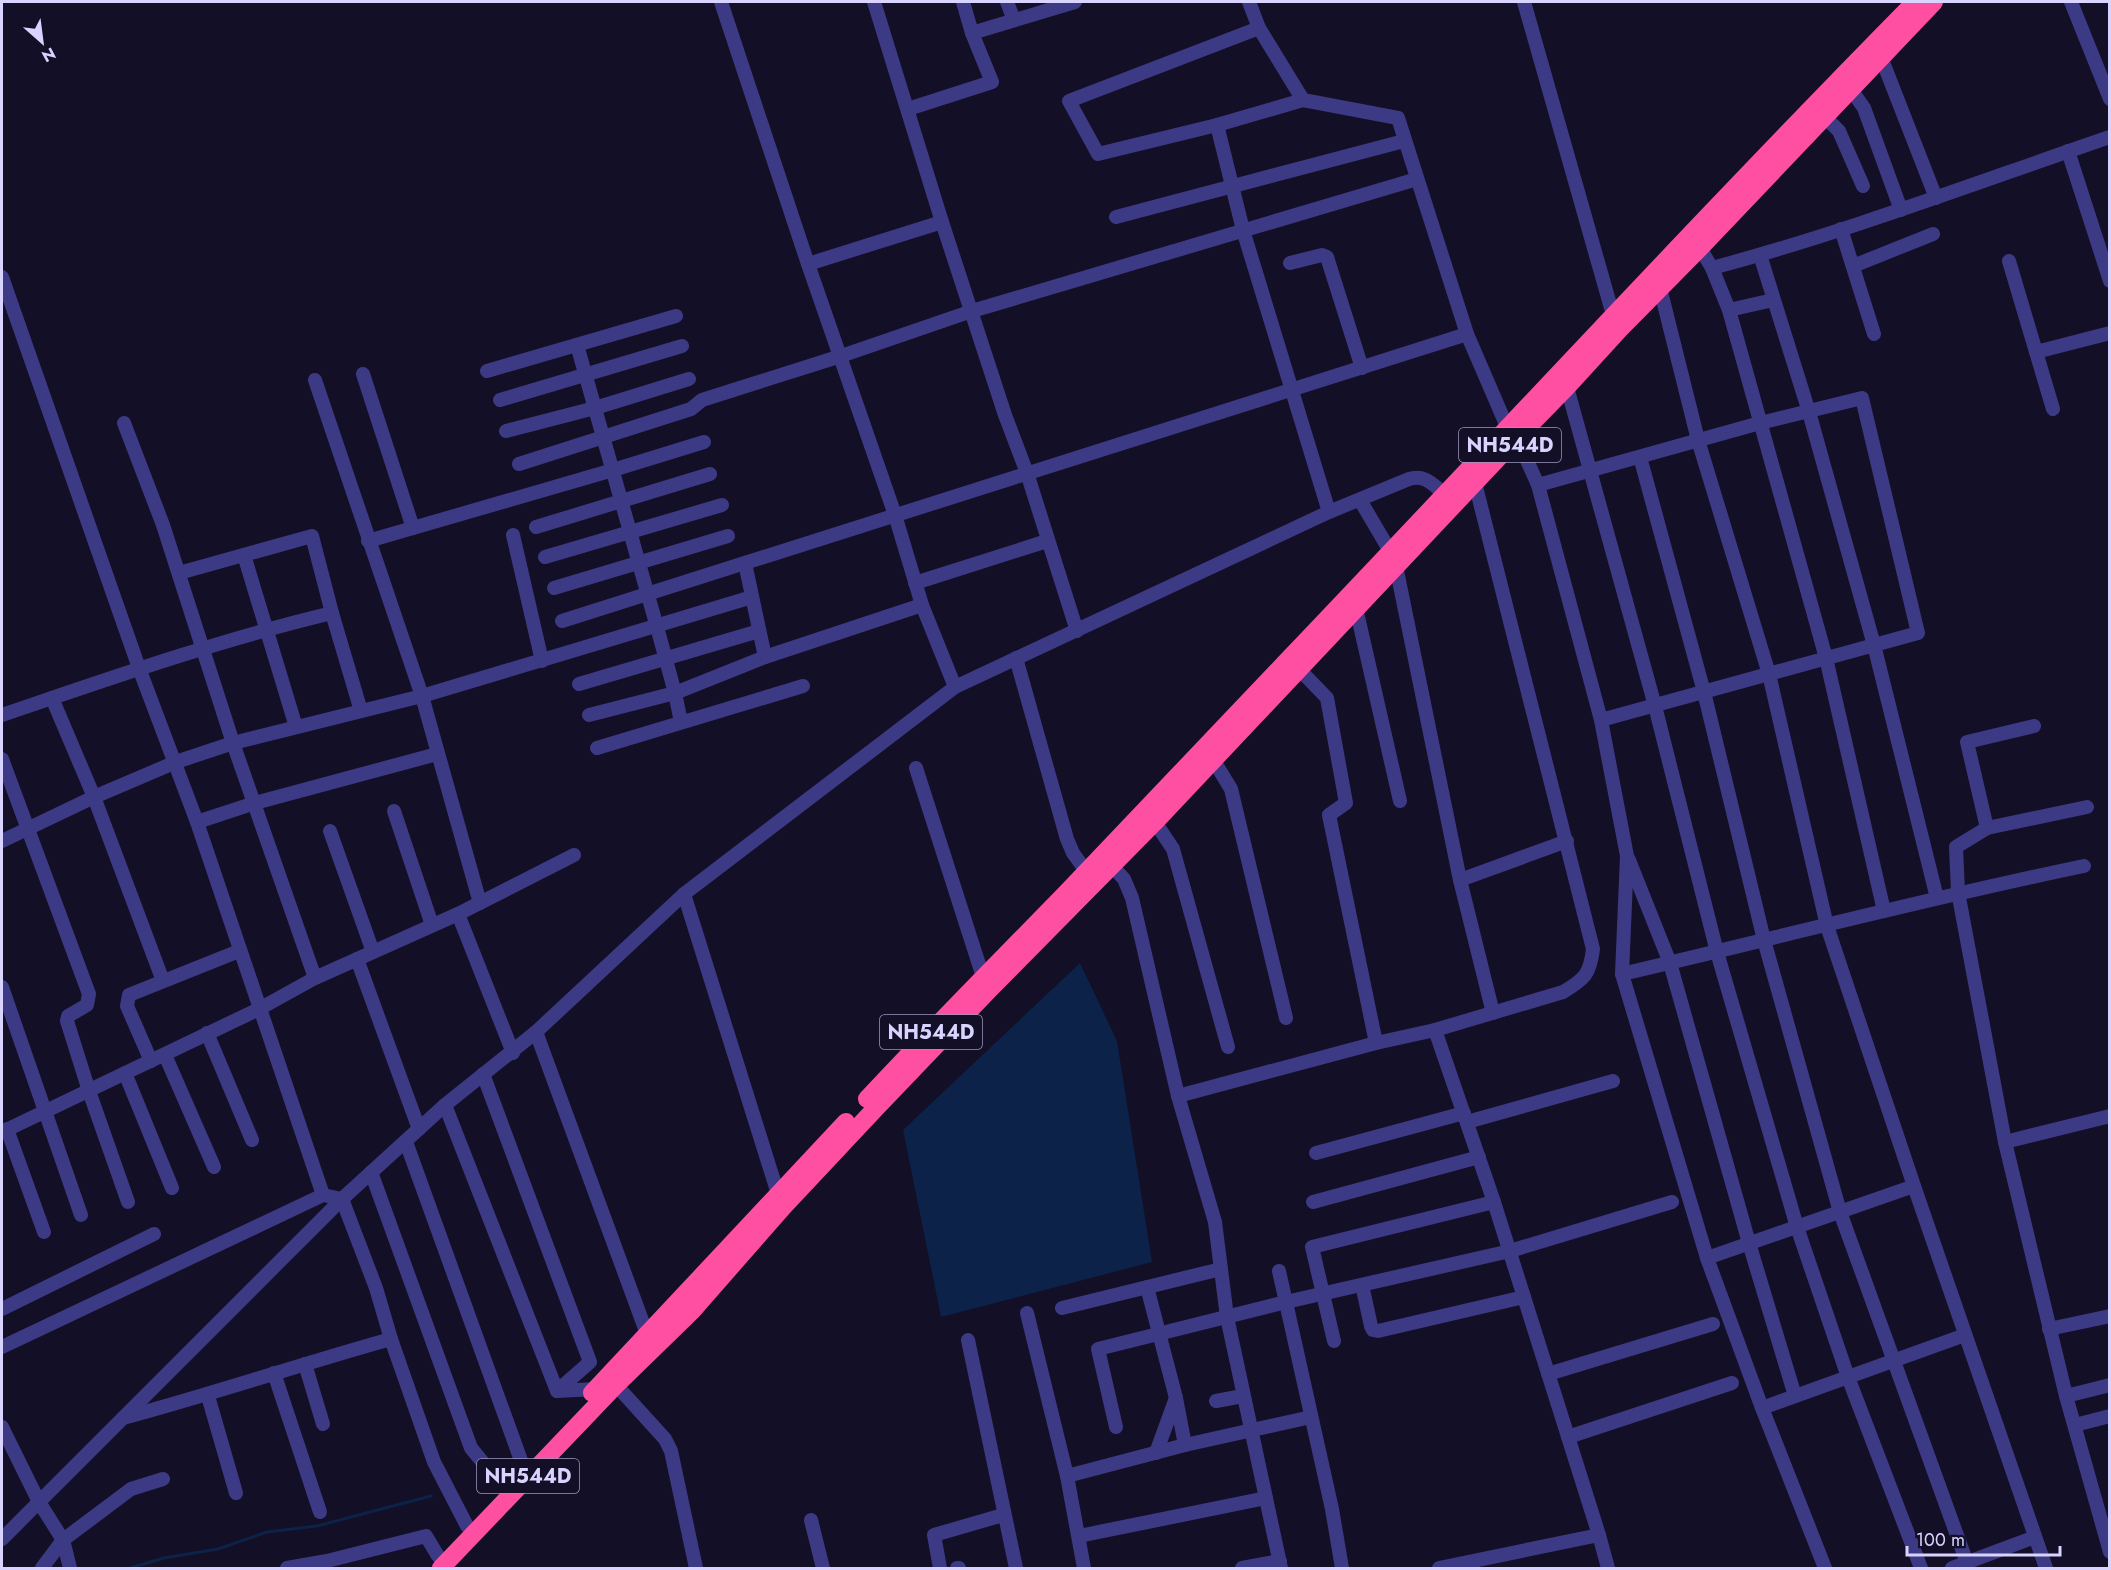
<svg xmlns="http://www.w3.org/2000/svg" width="2111" height="1570" viewBox="0 0 2111 1570" font-family="Jost,sans-serif">
<style>
.water{fill:#0c2248}
.lines{fill:none;stroke-linecap:round;stroke-linejoin:round}
.stream{stroke:#0c2248;stroke-width:3}
.minor{stroke:#3d3a85;stroke-width:14}
.highway{stroke:#ff4fa3;stroke-width:18}
.labels{text-anchor:middle;dominant-baseline:central;stroke-width:4.5;stroke-linejoin:round;paint-order:stroke}
.shield{fill:#130f26;stroke:#9e99be;stroke-width:1.5}
.shield-label{font-size:20px;font-weight:bold;fill:#d9d4ff}
</style>
<rect width="100%" height="100%" fill="#130f26"/>
<path class="water" d="M1080 963 1117 1041 1152 1262 941 1317 903 1130Z"/>
<g class="lines">
<path class="stream" d="M130 1568 164 1558 218 1549 267 1532 317 1526 431 1496"/>
<g class="minor">
<path d="M721 2 808 264 895 515 922 605 955 687"/>
<path d="M874 2 942 222 1005 415 1027 473 1077 631"/>
<path d="M1007 2 1014 20"/>
<path d="M1249 2 1259 28 1303 100 1398 118 1467 334 1508 429"/>
<path d="M1524 2 1613 315"/>
<path d="M2071 2 2110 99"/>
<path d="M1259 28 1069 101 1098 154 1217 125 1303 100"/>
<path d="M972 33 1075 2"/>
<path d="M1881 57 1936 198"/>
<path d="M1850 88 1864 108 1901 210"/>
<path d="M908 109 992 82 972 33 963 2"/>
<path d="M1824 116 1839 131 1863 186"/>
<path d="M1217 125 1243 230 1329 512"/>
<path d="M2068 151 2110 281"/>
<path d="M1116 217 1404 141"/>
<path d="M1841 229 1874 334"/>
<path d="M1700 248 1712 268 1729 310 1826 658 1884 911"/>
<path d="M1760 255 1809 412 1874 645 1937 898"/>
<path d="M2009 261 2053 409"/>
<path d="M1290 263 1322 255 1327 257 1362 368"/>
<path d="M808 264 942 222"/>
<path d="M1853 266 1933 234"/>
<path d="M1712 268C1847 232 1978 182 2110 137"/>
<path d="M2 277 139 668 197 822 323 1195"/>
<path d="M1660 288 1698 440 1769 674 1827 926 1914 1186 2046 1568"/>
<path d="M1729 310 1773 300"/>
<path d="M577 345 657 627 675 693 681 722"/>
<path d="M2036 352 2110 333"/>
<path d="M487 371 676 316"/>
<path d="M363 374 413 528"/>
<path d="M315 380 422 696 480 903"/>
<path d="M1567 387 1655 706 1717 952 1797 1227 1848 1377 1921 1568"/>
<path d="M500 400 682 346"/>
<path d="M124 423 163 525 233 743 315 978"/>
<path d="M506 431 595 408 689 379"/>
<path d="M1517 438 1538 485 1601 720 1627 856 1622 974 1707 1258 1762 1408 1825 1568"/>
<path d="M1640 457 1704 692 1764 940 1840 1212 1967 1563"/>
<path d="M519 464 691 409 702 400 841 356 972 311 1417 179"/>
<path d="M1538 485 1760 423 1862 398 1918 633 1601 720"/>
<path d="M1360 500 1390 551"/>
<path d="M536 527 710 474"/>
<path d="M513 535 542 661"/>
<path d="M368 541 613 470 704 442"/>
<path d="M244 555 296 727"/>
<path d="M545 557 722 505"/>
<path d="M745 563 765 657"/>
<path d="M1396 566 1460 880 1493 1013"/>
<path d="M179 573 312 536 332 613 361 711"/>
<path d="M915 583 1047 541"/>
<path d="M554 588 728 536"/>
<path d="M1356 608 1400 801"/>
<path d="M562 621 1467 334"/>
<path d="M1016 658 1067 839 1073 853 1086 871"/>
<path d="M1299 669 1327 698 1346 803 1329 815 1376 1043"/>
<path d="M579 684 759 631"/>
<path d="M52 698 94 797 163 981"/>
<path d="M2 715C111 678 219 640 332 613"/>
<path d="M589 715 675 693 765 657 922 605"/>
<path d="M2034 726 1967 742 1987 828 1956 847 1958 892 2005 1142 2066 1396 2110 1552"/>
<path d="M597 748 803 686"/>
<path d="M2 759 89 994 87 1005 68 1016 67 1021 89 1091 128 1202"/>
<path d="M1214 761 1231 789 1286 1018"/>
<path d="M916 768 983 977"/>
<path d="M394 811 432 925"/>
<path d="M197 822 255 803 437 754"/>
<path d="M1155 822 1173 849 1228 1047"/>
<path d="M1987 828 2087 807"/>
<path d="M330 831 373 952"/>
<path d="M2 841 94 797 176 762 233 743 422 696 752 597"/>
<path d="M1629 860 1670 963 1749 1243 1795 1396"/>
<path d="M1112 866 1124 879 1132 898 1178 1096 1215 1222 1227 1317 1281 1568"/>
<path d="M1460 880 1567 841"/>
<path d="M684 894 778 1194"/>
<path d="M458 914 513 1053"/>
<path d="M357 959 419 1129"/>
<path d="M1622 974C1776 938 1929 898 2084 866"/>
<path d="M2 987 81 1215"/>
<path d="M1435 1030 1494 1202 1599 1535 1439 1568"/>
<path d="M536 1032 647 1334"/>
<path d="M207 1033 252 1140"/>
<path d="M165 1055 214 1167"/>
<path d="M151 1061 127 1006 129 995 239 951"/>
<path d="M125 1073 172 1188"/>
<path d="M483 1074 590 1362 557 1391"/>
<path d="M1178 1096 1376 1043 1435 1030 1563 992C1585 979 1590 974 1593 949L1475 483"/>
<path d="M445 1105 557 1391 596 1389"/>
<path d="M1467 1122 1613 1081"/>
<path d="M7 1129 44 1232"/>
<path d="M2 1132 259 1009 315 978 458 914 574 855"/>
<path d="M406 1142 523 1466"/>
<path d="M2005 1142 2110 1116"/>
<path d="M1316 1153 1464 1113"/>
<path d="M371 1172 471 1448 503 1487"/>
<path d="M1313 1202 1479 1157"/>
<path d="M1707 1258 1914 1186"/>
<path d="M1279 1271 1332 1509 1342 1568"/>
<path d="M1362 1285 1371 1326 1373 1330 1378 1331 1524 1297"/>
<path d="M1147 1287 1176 1398 1185 1445"/>
<path d="M1062 1308 1221 1269"/>
<path d="M2 1309 154 1234"/>
<path d="M1027 1313 1067 1476 1084 1568"/>
<path d="M2049 1329 2110 1316"/>
<path d="M968 1340 1016 1568"/>
<path d="M1334 1341 1312 1247 1494 1202"/>
<path d="M2 1347 323 1195 342 1199 376 1288 391 1339 434 1462 467 1526"/>
<path d="M305 1364 323 1424"/>
<path d="M274 1373 320 1512"/>
<path d="M1548 1374 1713 1324"/>
<path d="M616 1385 665 1439 671 1451 696 1568"/>
<path d="M208 1396 236 1493"/>
<path d="M2066 1396 2110 1385"/>
<path d="M1216 1401 1243 1396"/>
<path d="M1762 1408 1965 1335"/>
<path d="M123 1418C213 1394 301 1364 391 1339"/>
<path d="M2075 1425 2110 1416"/>
<path d="M2 1427 39 1502 63 1540 70 1568"/>
<path d="M1116 1427 1098 1349 1286 1302 1510 1251 1672 1202"/>
<path d="M1568 1437 1732 1383"/>
<path d="M1156 1453 1176 1398"/>
<path d="M1067 1476 1185 1445 1311 1417"/>
<path d="M811 1520 823 1568"/>
<path d="M1599 1535 1608 1568"/>
<path d="M1079 1536 1266 1498"/>
<path d="M2 1539 342 1199 445 1105 536 1032 684 894 955 687 1329 512 1409 479C1425 474 1433 485 1445 494"/>
<path d="M42 1568 63 1540 131 1489 163 1479"/>
<path d="M287 1568 327 1561 426 1536 438 1556"/>
<path d="M940 1568 934 1535 1003 1515"/>
<path d="M957 1568H959"/>
<path d="M1242 1568 1280 1561"/>
<path d="M1952 1568 2035 1537"/>
</g>
<g class="highway">
<path d="M867 1099C933 1028 1001 960 1068 891 1140 815 1212 740 1284 664 1495 443 1701 219 1915 2"/>
<path d="M592 1393 846 1122"/>
<path d="M441 1568 616 1385 692 1311 784 1206 875 1109 989 990 1155 822 1517 438 1567 387 1620 329 1700 248 1934 2"/>
</g>
</g>
<g class="labels">
<g class="shield">
<rect x="1459" y="428" width="102" height="34" rx="4.5"/>
<rect x="880" y="1015" width="102" height="34" rx="4.5"/>
<rect x="477" y="1459" width="102" height="34" rx="4.5"/>
</g>
<g class="shield-label">
<text x="1510" y="445">NH544D</text>
<text x="931" y="1032">NH544D</text>
<text x="528" y="1476">NH544D</text>
</g>
</g>
<rect width="2111" height="1570" fill="none" stroke="#d9d4ff" stroke-width="6"/>
<g transform="translate(42 42) rotate(152)" stroke="#130f26" stroke-width="4.5" paint-order="stroke">
<path d="M0-4.5L10 22L0 15L-10 22Z" fill="#d9d4ff"/>
<text y="-9" font-size="16" font-weight="bold" text-anchor="middle" fill="#d9d4ff">N</text>
</g>
<path d="M1907 1546v9h153v-9" fill="none" stroke="#d9d4ff" stroke-width="3"/>
<text x="1916" y="1546" font-size="18" fill="#d9d4ff" stroke="#130f26" stroke-width="4.5" paint-order="stroke">100 m</text>
</svg>
